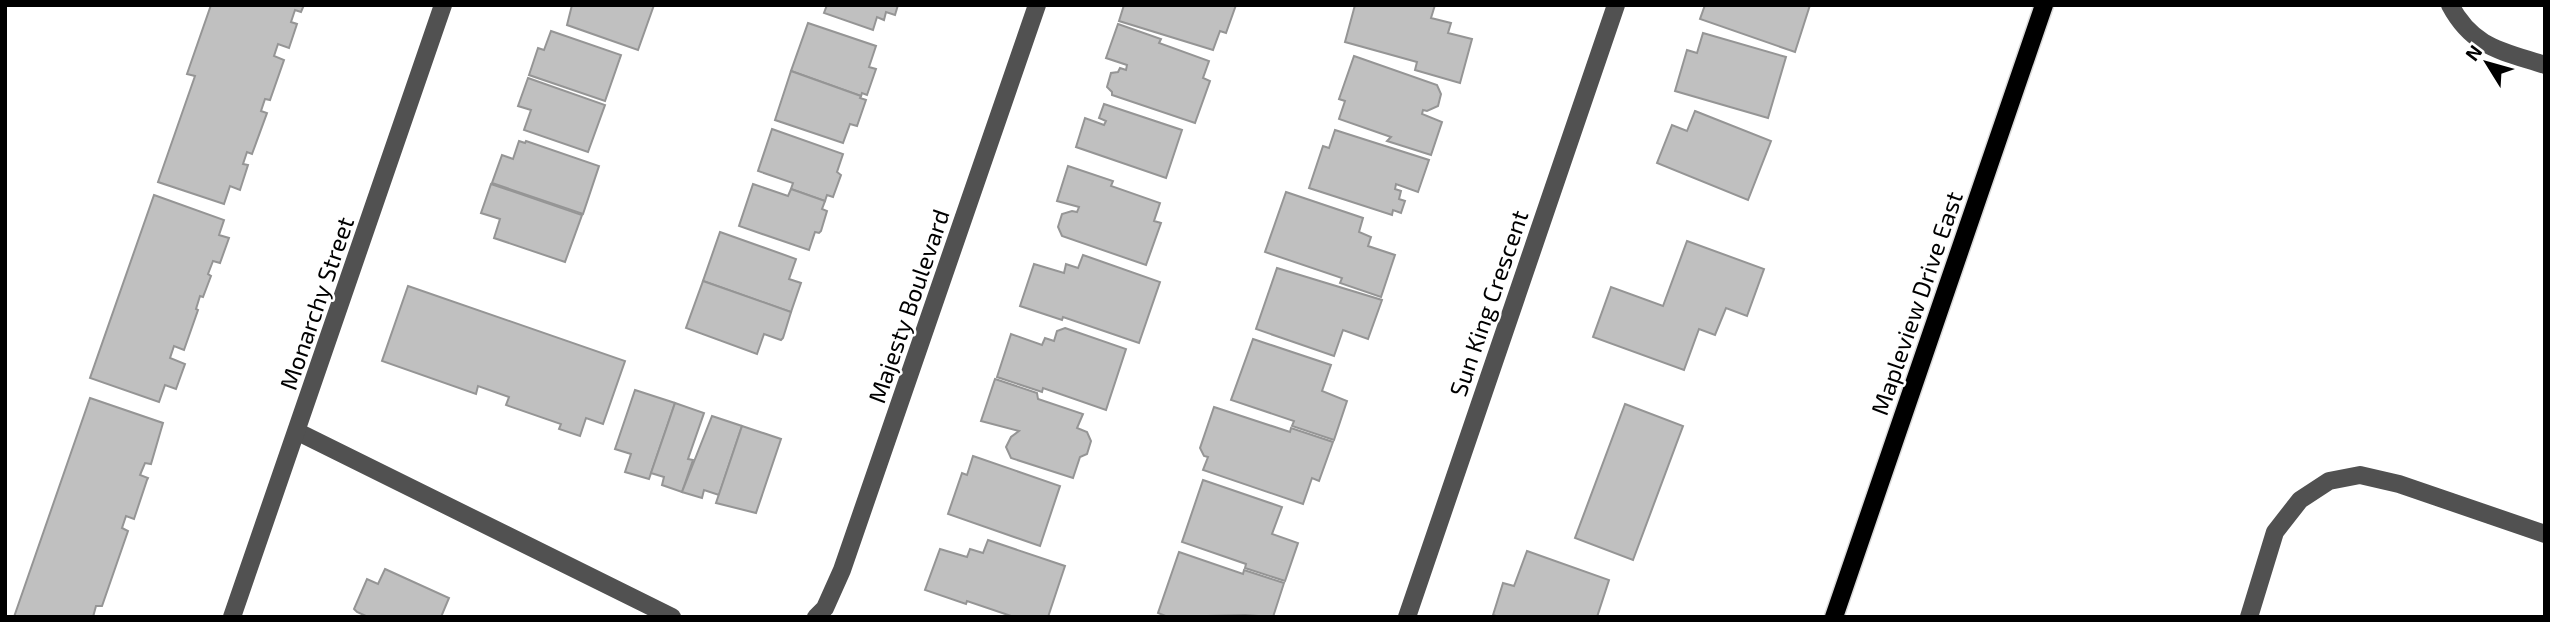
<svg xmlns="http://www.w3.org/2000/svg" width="2550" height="622" viewBox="0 0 2550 622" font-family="'Exo 2',sans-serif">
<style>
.building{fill:#c0c0c0;stroke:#959595;stroke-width:2}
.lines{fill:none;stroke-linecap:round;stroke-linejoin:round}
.major-casing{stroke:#dbdbdb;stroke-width:21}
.minor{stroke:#515151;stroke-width:18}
.major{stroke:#000;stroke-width:18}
.labels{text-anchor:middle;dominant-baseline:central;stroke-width:5;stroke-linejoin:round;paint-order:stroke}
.street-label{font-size:24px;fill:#000;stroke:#fff}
</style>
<rect width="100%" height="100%" fill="#fff"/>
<g class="building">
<path d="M211 5H304L301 12 295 10 291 22 297 24 289 48 278 44 274 56 284 60 270 100 265 99 261 111 267 113 252 154 247 152 243 164 248 165 240 190 230 186 224 204 158 182 195 76 187 74Z"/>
<path d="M572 5H654L638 50 567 25Z"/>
<path d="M827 5H898L895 15 886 12 884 20 877 17 873 30 824 13Z"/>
<path d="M1124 5H1236L1226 33 1220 31 1213 50 1119 21Z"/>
<path d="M1355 5H1435L1431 18 1451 23 1448 33 1472 39 1460 83 1415 70 1417 62 1345 42Z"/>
<path d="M1705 5H1810L1795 52 1700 19Z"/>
<path d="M808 23 876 46 869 67 876 69 867 95 862 93 861 96 791 71Z"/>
<path d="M1118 24 1161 39 1159 43 1209 61 1203 78 1210 81 1195 123 1112 95V92L1107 87 1111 73 1118 72 1120 68 1126 70 1127 65 1106 58Z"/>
<path d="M551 31 621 55 605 101 529 75 538 48 544 50Z"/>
<path d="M1703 33 1786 57 1768 118 1675 91 1687 50 1697 53Z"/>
<path d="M1354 56 1437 85 1441 94 1438 106 1427 111 1423 110 1422 114 1442 122 1431 155 1387 141 1391 137 1339 119 1345 101 1339 99Z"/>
<path d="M791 71 861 96 860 98 866 100 857 126 850 124 843 143 775 120Z"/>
<path d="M528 78 605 105 588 152 524 130 531 110 518 106Z"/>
<path d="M1104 104 1182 130 1166 178 1076 147 1085 118 1104 125 1106 121 1099 118Z"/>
<path d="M1695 111 1771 141 1748 200 1657 163 1672 125 1687 131Z"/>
<path d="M772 129 843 154 837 172 841 175 833 197 827 195 825 201 791 189 793 183 758 171Z"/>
<path d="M1335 130 1429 160 1418 192 1396 184 1395 189 1401 191 1399 199 1405 201 1401 213 1393 210 1392 215 1309 188 1323 146 1329 148Z"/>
<path d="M519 141 525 143 526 141 599 166 583 214 492 183 502 155 513 159Z"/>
<path d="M1068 166 1113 181 1111 186 1160 203 1154 221 1161 223 1146 265 1062 236 1058 227 1062 214 1072 211 1077 212 1079 207 1057 201Z"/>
<path d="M491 184 582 215 565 262 494 238 500 219 481 213Z"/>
<path d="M753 184 788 196 791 189 825 201 822 209 827 211 821 231 819 233 815 232 809 250 739 226Z"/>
<path d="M1286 192 1363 218 1359 232 1371 237 1368 246 1395 255 1381 297 1340 283 1342 278 1265 252Z"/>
<path d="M154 195 224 220 219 235 229 238 220 263 213 261 208 274 211 276 203 297 200 296 196 309 198 310 184 350 174 346 170 358 185 364 176 389 165 385 159 402 90 378Z"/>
<path d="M720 232 796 259 789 279 801 283 791 312 703 281Z"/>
<path d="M1687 241 1764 269 1747 316 1726 308 1715 335 1699 329 1684 370 1593 337 1611 287 1663 306Z"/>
<path d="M1083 255 1160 282 1139 343 1063 317 1062 320 1020 306 1034 264 1064 273 1066 264 1078 268Z"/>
<path d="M1277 268 1382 300 1368 339 1343 330 1334 356 1256 329Z"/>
<path d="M703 281 791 312 783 338 781 340 764 334 757 354 686 328Z"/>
<path d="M408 286 625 361 603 424 586 418 580 436 559 429 561 424 506 405 509 397 478 386 476 394 382 361Z"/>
<path d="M1065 328 1126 349 1106 410 1043 388 1042 392 997 377 1011 334 1042 345 1045 338 1054 341 1057 331Z"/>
<path d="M1253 339 1331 365 1322 391 1347 401 1334 440 1292 426 1294 421 1231 400Z"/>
<path d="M995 379 1037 393 1038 399 1083 414 1077 428 1087 432 1091 441 1087 454 1080 457 1073 478 1011 458 1006 447 1011 437 1019 431 981 421Z"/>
<path d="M635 390 675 403 649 479 625 472 631 454 615 449Z"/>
<path d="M90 398 163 423 151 464 145 463 140 475 148 478 147 480 134 519 126 516 122 528 128 531 102 606H96L93 617H14Z"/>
<path d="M675 403 704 413 688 459 693 460 682 492 662 485 664 477 651 473Z"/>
<path d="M1625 404 1683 426 1633 560 1575 538Z"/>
<path d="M1214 407 1290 432 1291 428 1333 442 1319 481 1312 478 1303 504 1203 470 1208 457 1204 456 1200 448Z"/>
<path d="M712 416 742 426 719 495 704 490 702 498 682 492Z"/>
<path d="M742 426 781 439 756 513 716 503Z"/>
<path d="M973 456 1060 486 1040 546 948 514 961 476 962 473 967 475Z"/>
<path d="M1203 480 1282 507 1272 534 1298 543 1285 581 1245 568 1246 564 1182 542Z"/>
<path d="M988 540 1065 566 1048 617H1014L967 601 966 604 925 590 940 549 967 557 970 549 983 553Z"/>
<path d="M1527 551 1609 580 1597 617H1499L1493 615 1503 583 1514 586Z"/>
<path d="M1179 552 1243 574 1244 570 1284 583 1273 617 1245 615 1168 617 1158 613Z"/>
<path d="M385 569 449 598 441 617H368L357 612 354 609 367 579 378 584Z"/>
</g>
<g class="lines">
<defs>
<path id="major" d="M1834 617 2044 5"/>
</defs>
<use href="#major" class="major-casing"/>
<g class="minor">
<path d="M2450 5C2473 48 2502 51 2545 65"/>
<path d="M298 432 672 617"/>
<path d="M232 617 443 5"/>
<path d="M816 617 825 608 842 570 1037 5"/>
<path d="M1407 617 1616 5"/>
<path d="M2249 617 2275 532 2300 500 2329 481 2360 475 2399 484 2545 534"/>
</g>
<use href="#major" class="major"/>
</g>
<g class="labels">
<g class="street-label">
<text transform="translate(316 303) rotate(-71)">Monarchy Street</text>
<text transform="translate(1488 303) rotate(-71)">Sun King Crescent</text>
<text transform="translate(1916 303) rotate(-71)">Mapleview Drive East</text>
<text transform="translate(908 306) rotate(-71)">Majesty Boulevard</text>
</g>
</g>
<rect width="2550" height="622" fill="none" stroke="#000000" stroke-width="14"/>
<g transform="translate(2487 63) rotate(307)" stroke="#ffffff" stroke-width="5" paint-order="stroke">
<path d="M0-5L12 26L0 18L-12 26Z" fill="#000000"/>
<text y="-10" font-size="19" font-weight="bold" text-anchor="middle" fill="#000000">N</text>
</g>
</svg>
